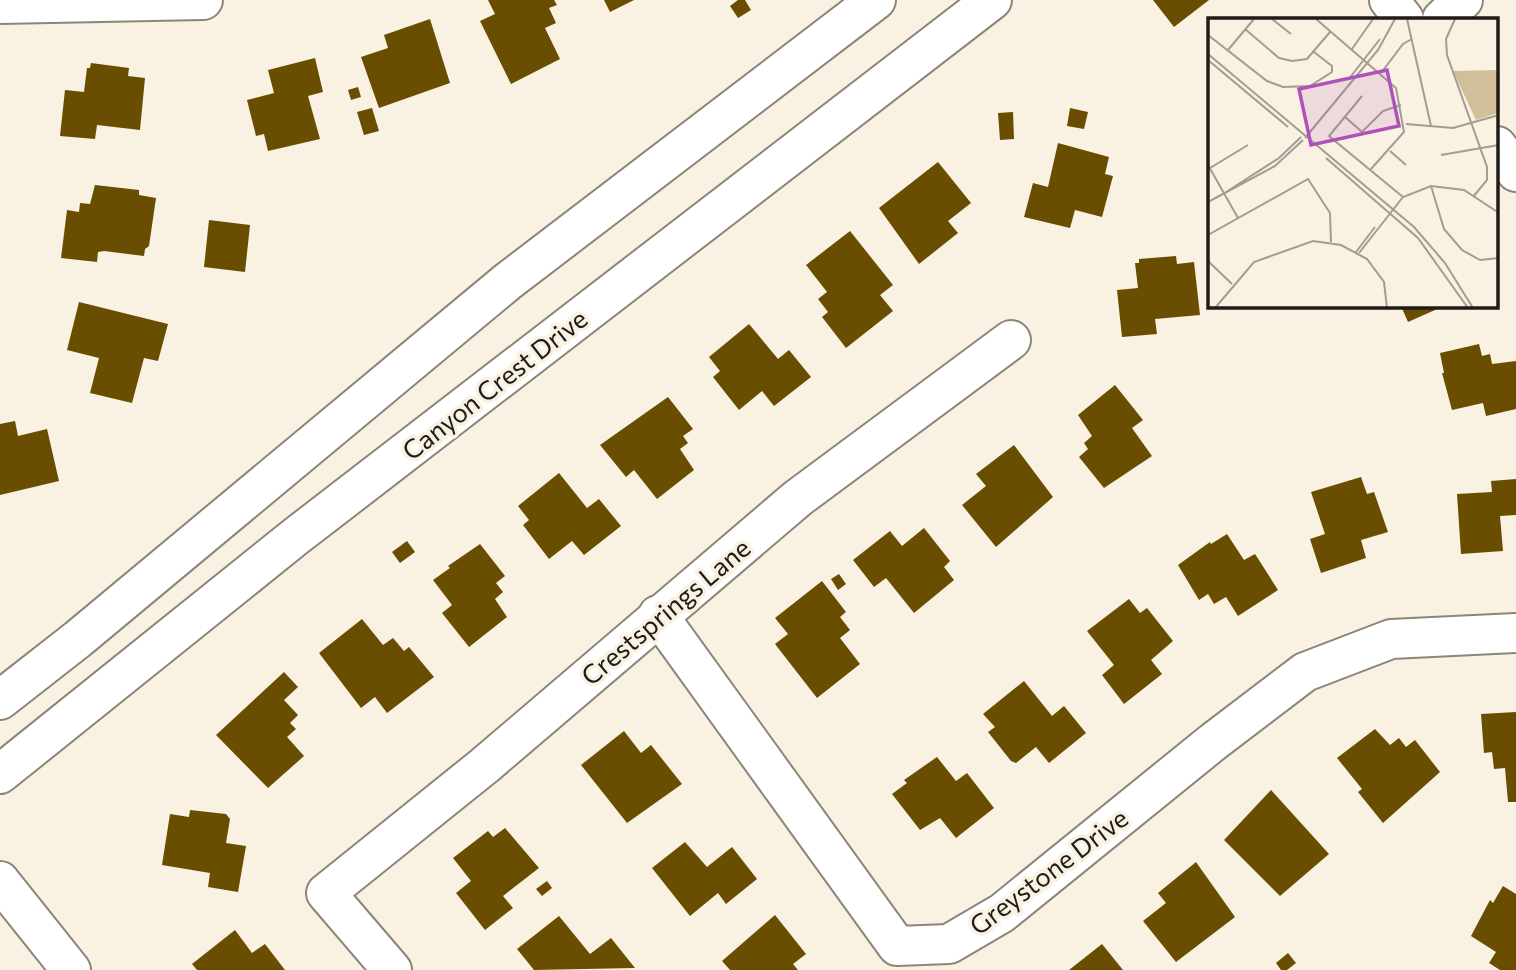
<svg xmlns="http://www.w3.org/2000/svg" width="1516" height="970" viewBox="0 0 1516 970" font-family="Commissioner,sans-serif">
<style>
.building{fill:#694e01}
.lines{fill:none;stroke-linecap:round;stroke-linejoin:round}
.minor-casing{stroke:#8c8578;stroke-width:42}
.major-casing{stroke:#8c8578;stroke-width:42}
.minor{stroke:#fff;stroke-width:38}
.major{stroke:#fff;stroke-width:38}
.labels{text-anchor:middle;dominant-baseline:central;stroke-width:7;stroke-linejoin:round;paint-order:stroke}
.street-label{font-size:26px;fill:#1f1c17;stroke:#f9f1e2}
.inset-road{fill:none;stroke:#a29c91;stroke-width:2}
.view{fill:#af51bb;fill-opacity:0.15;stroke:#af51bb;stroke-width:3.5}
.inset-edge{fill:none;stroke:#1f1c17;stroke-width:3.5}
</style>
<rect width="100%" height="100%" fill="#f9f1e2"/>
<g class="building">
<path d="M488 0H554L557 5 549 8 556 23 545 28 560 59 511 84 480 21 495 14Z"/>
<path d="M604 0H634L610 12Z"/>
<path d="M738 0H745L751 10 738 18 730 6Z"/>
<path d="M1153 0H1209L1174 27Z"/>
<path d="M430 19 450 83 379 108 361 57 388 48 384 35Z"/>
<path d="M315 58 323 92 308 96 320 139 268 151 264 134 256 136 247 100 274 93 268 70Z"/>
<path d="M91 63 129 68 128 76 145 78 140 130 97 125 95 139 60 136 65 90 84 92 87 68H90Z"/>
<path d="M358 87 361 97 351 100 348 90Z"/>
<path d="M372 108 379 131 364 135 357 112Z"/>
<path d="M1070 108 1088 112 1084 129 1067 126Z"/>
<path d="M1013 112 1014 139 1000 140 998 113Z"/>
<path d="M1058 143 1109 157 1105 174 1113 176 1102 217 1075 210 1070 228 1024 217 1033 183 1048 187Z"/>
<path d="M938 162 971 203 948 221 958 233 919 264 879 208Z"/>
<path d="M95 185 139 190V195L156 198 149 246 145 249 144 256 104 251 98 252 97 262 61 258 67 210 79 212 80 203 90 204Z"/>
<path d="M209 220 250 225 245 272 204 267Z"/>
<path d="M850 231 893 285 880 295 893 311 846 348 822 317 828 312 818 299 827 292 806 265Z"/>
<path d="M1176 256 1177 264 1194 262 1200 315 1155 319 1157 334 1122 337 1117 290 1138 288 1135 263H1139V259Z"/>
<path d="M79 302 168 324 158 361 144 358 132 403 90 393 99 358 67 350Z"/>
<path d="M1401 306H1444L1408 322Z"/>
<path d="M749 324 778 359 789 350 811 377 774 406 762 391 739 410 713 377 720 371 709 357Z"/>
<path d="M1479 344 1482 356 1490 354 1492 364 1516 361V409L1486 416 1483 403 1452 410 1442 373H1444L1440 353Z"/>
<path d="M1115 385 1143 420 1132 428 1152 456 1104 488 1079 457 1088 449 1084 443 1092 436 1078 415Z"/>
<path d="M668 397 693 429 683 436 688 443 680 449 694 470 657 499 634 470 626 477 600 445Z"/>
<path d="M15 421 18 436 47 429 59 481 0 495V424Z"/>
<path d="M1014 445 1053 497 996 547 962 505 986 486 976 474Z"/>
<path d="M559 473 587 508 599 499 621 526 584 555 572 541 549 559 523 525 529 520 518 506Z"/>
<path d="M1361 477 1367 494 1374 492 1388 532 1361 540 1366 558 1321 573 1310 539 1325 534 1311 492Z"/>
<path d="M1516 479V515L1500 516 1503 551 1461 554 1457 494 1492 492 1491 481Z"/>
<path d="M924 528 950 561 944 567 954 580 914 613 886 578 874 587 853 560 890 531 902 546Z"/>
<path d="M1227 534 1244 560 1255 554 1278 590 1238 616 1226 597 1214 604 1208 594 1199 600 1178 565 1210 542 1211 544Z"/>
<path d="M407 541 415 552 400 563 392 552Z"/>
<path d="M480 544 505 576 496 583 503 592 495 599 507 617 469 647 442 613 452 605 433 580 450 568 448 566Z"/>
<path d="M839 574 846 584 838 590 831 579Z"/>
<path d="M822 581 846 612 840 617 850 630 840 638 860 664 817 698 775 644 788 634 775 618Z"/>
<path d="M1129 599 1140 613 1147 608 1173 641 1151 660 1162 674 1124 704 1102 675 1114 665 1087 631Z"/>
<path d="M362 619 383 645 393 638 404 651 409 647 434 677 387 713 375 697 361 708 319 653Z"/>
<path d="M284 672 298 687 284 700 298 715 290 723 296 729 287 737 304 756 268 788 216 735Z"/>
<path d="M1024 681 1052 716 1064 706 1086 733 1049 763 1036 747 1016 763 1011 761 988 732 995 727 983 714Z"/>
<path d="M1516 712V802H1508L1505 768 1494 769 1492 752 1484 753 1481 714Z"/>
<path d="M1375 729 1390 745 1399 738 1406 747 1415 740 1440 772 1383 823 1358 792 1362 789 1337 758Z"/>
<path d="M624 731 641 753 651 745 682 784 627 823 581 765Z"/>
<path d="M937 757 956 781 967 773 994 808 956 838 940 818 920 830 892 794 907 783 904 780Z"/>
<path d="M1271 790 1329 854 1280 896 1224 840Z"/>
<path d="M190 810 226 814 230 819 226 843 246 846 238 892 208 887 210 873 162 865 170 814 189 817Z"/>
<path d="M505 828 539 868 503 896 513 908 485 930 456 893 471 881 453 858 488 831 493 837Z"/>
<path d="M685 842 707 867 732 847 757 879 726 904 718 893 690 916 652 868Z"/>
<path d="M1196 862 1235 917 1176 962 1143 921 1166 903 1158 893Z"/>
<path d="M547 881 552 888 542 896 536 889Z"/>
<path d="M1503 886 1516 894V970H1500L1489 963 1496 952 1471 936 1490 900 1493 903Z"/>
<path d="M775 915 806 954 793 964 798 970H730L722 961Z"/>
<path d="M559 916 590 954 611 938 635 968 534 970 517 949Z"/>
<path d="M235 930 252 953 265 944 285 970H197L192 964Z"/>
<path d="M1102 944 1123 970H1069Z"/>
<path d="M1288 953 1296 963 1287 970H1281L1276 963Z"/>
</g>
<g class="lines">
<defs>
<g id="minor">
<path d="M1389 0 1404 19"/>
<path d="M0 4 203 0"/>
<path d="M1442 19 1463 0"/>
<path d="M1497 146 1516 172"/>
<path d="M658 615 897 946 949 944 1002 913 1213 742 1305 672 1391 639 1516 633"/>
<path d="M392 970 326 893 484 766 798 498 1011 340"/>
</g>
<g id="major">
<path d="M0 700 78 639 507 282 876 0"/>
<path d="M0 774 295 537 992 0"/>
<path d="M0 881 71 970"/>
</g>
</defs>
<use href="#minor" class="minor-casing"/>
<use href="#major" class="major-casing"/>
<use href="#minor" class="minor"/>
<use href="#major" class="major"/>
</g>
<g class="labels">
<g class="street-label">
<text transform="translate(494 384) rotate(-38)">Canyon Crest Drive</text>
<text transform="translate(665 611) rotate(-40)">Crestsprings Lane</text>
<text transform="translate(1048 871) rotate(-37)">Greystone Drive</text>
</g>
</g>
<g transform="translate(1208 18)">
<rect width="290" height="290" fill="#f9f1e2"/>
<path d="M290 52V95L268 102 245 53Z" fill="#d2bf99"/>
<path class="inset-road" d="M64 1 83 16M108 1 188 70 196 114 163 151M199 1 223 108M247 1 238 21 239 37 279 149V162L265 179M37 11 71 40 84 43 99 41 122 14M0 17 59 63 75 69 102 68 124 54V48L106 34M144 31 165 1M20 32 46 1M0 36 206 209 237 245 265 290M0 42 80 109M173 55 195 26 204 21M140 62 172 21M154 78 121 118 195 179M136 98 154 114 175 93 193 87M198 106 245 110 291 97M97 120 170 32 187 1M182 133 198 147M233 137 291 127M118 140 210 220 260 290M0 147 30 200M2 150 40 127M223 168 236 211 254 232 272 242 291 240M15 176 71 140 93 119M0 184 67 148 95 122M0 217 100 161 122 195 123 224M148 234 167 209M151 235 195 179 223 168 256 172 291 195M0 243 24 266M7 290 46 244 105 223 133 227 159 241 176 264 179 290"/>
<path class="view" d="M179 52 191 108 103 127 91 71Z"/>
<rect width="290" height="290" class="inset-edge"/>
</g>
</svg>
